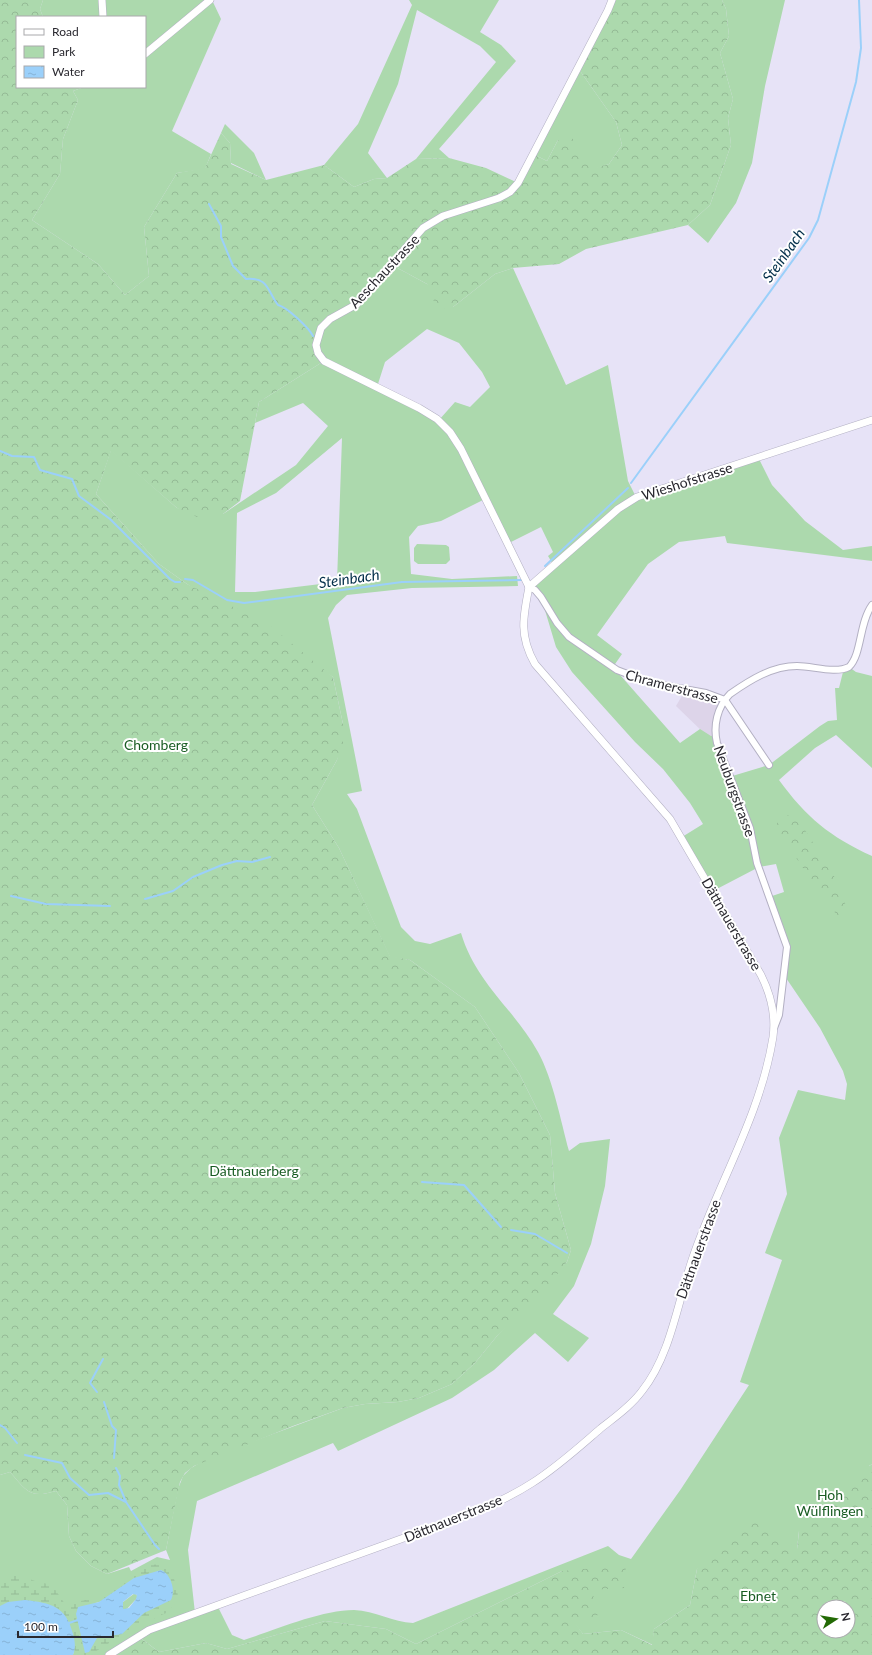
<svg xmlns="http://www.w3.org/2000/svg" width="872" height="1655" viewBox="0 0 872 1655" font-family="Lato,sans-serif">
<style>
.education{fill:#ddd4e9}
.green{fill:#acd9ad;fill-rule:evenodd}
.forest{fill:url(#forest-crowns);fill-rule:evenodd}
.wetland{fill:url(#wetland-marsh);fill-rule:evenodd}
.water{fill:url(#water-ripples);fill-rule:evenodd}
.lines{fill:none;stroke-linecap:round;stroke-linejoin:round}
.stream{stroke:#9bd0fa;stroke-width:2}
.minor-casing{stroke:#b3b0c3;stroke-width:8}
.tertiary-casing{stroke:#b3b0c3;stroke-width:8}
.minor{stroke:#fff;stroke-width:6}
.tertiary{stroke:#fff;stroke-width:7}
.labels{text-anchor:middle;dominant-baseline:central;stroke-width:4;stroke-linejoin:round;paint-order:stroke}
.street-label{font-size:14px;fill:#29282f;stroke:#fff}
.park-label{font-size:14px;fill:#195c23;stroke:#fff}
.water-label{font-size:15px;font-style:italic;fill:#032f4a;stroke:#fff}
</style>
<defs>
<pattern id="forest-crowns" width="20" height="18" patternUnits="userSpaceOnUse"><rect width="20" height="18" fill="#acd9ad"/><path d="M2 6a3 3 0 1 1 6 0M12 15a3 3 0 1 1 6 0" fill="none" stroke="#94ba95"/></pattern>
<pattern id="wetland-marsh" width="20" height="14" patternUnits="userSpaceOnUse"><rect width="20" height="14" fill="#acd9ad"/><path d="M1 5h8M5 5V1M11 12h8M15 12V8" fill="none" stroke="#94ba95"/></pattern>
<pattern id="water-ripples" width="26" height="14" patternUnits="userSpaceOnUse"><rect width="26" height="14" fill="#9bd0fa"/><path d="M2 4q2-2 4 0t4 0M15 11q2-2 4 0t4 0" fill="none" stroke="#86b3d7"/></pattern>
</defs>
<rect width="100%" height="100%" fill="#e7e3f7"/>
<path class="education" d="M686 689 725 700 716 735 711 737 705 734 676 706Z"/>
<g class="green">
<path d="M43 0H212L221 19 172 131 211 154 205 169 177 173 144 227 149 276 125 295 98 264 32 220 60 174 63 139 78 100 73 91 84 87H145V17H43L40 9Z"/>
<path d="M409 0H499L480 32 501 45 516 61 439 149 449 158 416 159 496 62 480 46 417 10 398 84 368 153 387 178 374 179 354 187 324 165 358 124 412 5Z"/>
<path d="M722 0H785L765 86 752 163 736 203 708 243 688 225 710 205 731 145 728 118 733 99 720 53 729 36 726 9Z"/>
<path d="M578 68 616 122 622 145 609 164 594 169 558 140 547 161 533 154Z"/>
<path d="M225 124 254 153 266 180 231 163 230 143 221 133Z"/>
<path d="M392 265 427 284 453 307 495 274 513 268 566 385 608 365 628 481 636 497 758 457 772 485 805 521 843 550 872 546V561L727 543 725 536 679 542 648 564 597 635 622 654 613 667 680 743 700 729 711 736 716 735 729 777 769 765 820 726 828 721 837 720 835 688H839L843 672 849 667 856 672 872 676V768L836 735 815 748 779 780C806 817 830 837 872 856V1464L869 1466 872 1467V1546L799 1531 797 1549 697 1569 690 1605 654 1629 653 1645 621 1630 583 1634 575 1624 562 1571 416 1644 386 1629 325 1621 227 1649 206 1643 159 1652 138 1636 109 1655H73L74 1652 0 1606V1475L10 1472C27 1491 29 1499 56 1491L67 1505 69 1536 76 1551 91 1566 107 1574 129 1567 131 1571 157 1557 170 1560 166 1550 178 1489 183 1476 191 1468 203 1461 243 1445 343 1408 365 1404 398 1402 419 1398 452 1384 475 1363 497 1336 567 1262 571 1250 555 1193 550 1135 519 1073 475 1007 410 960 390 957 339 848 312 805 337 760 343 724 333 677 187 584 159 564 96 494 111 450 177 508 223 514 296 465 328 426 303 403 255 423 259 402 324 361 320 356 319 332ZM427 329 459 343 482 372 490 387 470 407 455 402 439 420 377 387 385 362ZM342 438 337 582 255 592H235L237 513 276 493ZM485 499 507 544 541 527 553 552 548 556 554 566 529 587 541 597 556 647 572 672 635 742 663 769 690 803 703 824 682 837 713 891 759 867 776 864 784 892 769 897 787 954 784 975 820 1028 843 1071 847 1084 845 1100 798 1090 779 1138 787 1194 765 1253 782 1260 740 1382 749 1385 681 1489 631 1559 619 1555 608 1546 413 1623C393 1622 375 1611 354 1610 321 1610 275 1630 244 1640L232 1635 217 1605 195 1613 188 1550 197 1501 333 1443 338 1451 452 1398 494 1370 535 1333 568 1362 589 1338 553 1314 574 1286 591 1244 605 1186 610 1139 580 1143 569 1151C561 1122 553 1079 538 1052 514 1009 476 983 461 933L430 944 415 941 401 927 357 809 347 794 362 791 328 618 336 605 347 595 412 588 518 586 517 576 452 579 411 574 409 537 418 526 441 521ZM170 1582 83 1640 95 1603Z"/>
<path d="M417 544 446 545 449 547 450 560 446 564H418L414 561V548Z"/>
<path d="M135 1593 138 1597 126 1610 123 1609V1602Z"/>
</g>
<g class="forest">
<path d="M0 0H43L40 9 43 17H17V87H84L73 91 78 100 63 139 60 174 32 220 98 264 125 295 149 276 144 227 177 173 205 168 221 133 230 143 231 164 266 180 324 165 354 187 374 179 387 178 416 159 449 158 486 168 518 183 533 154 547 161 558 140 569 134 594 168 609 164 622 145 616 122 578 68 612 0H722L726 9 729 36 720 53 733 99 728 118 731 145 710 205 688 225 586 249 559 264 513 268 495 274 453 307 437 309 427 284 392 265 364 296 326 322 316 345 324 361 259 402 240 501 223 514 197 517 177 508 111 451 96 494 159 564 187 584 268 624 333 677 343 724V744L337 760 312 805 339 848 390 956 410 960 475 1007 519 1073 550 1135 555 1193 571 1250 567 1262 539 1297 497 1336 475 1363 452 1384 419 1398 398 1402 365 1404 343 1408 293 1426 194 1466 185 1473 180 1482 166 1550 107 1574 91 1566 76 1551 69 1536 67 1505 56 1491C29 1499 27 1491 10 1472L0 1475Z"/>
<path d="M795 814 837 881 850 917 836 921 833 900 820 895 776 826 780 817Z"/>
<path d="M872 1464V1655H109L138 1636 159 1652 206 1643 227 1649 325 1621 386 1629 416 1644 562 1571 626 1565 624 1588 592 1590 598 1615 576 1624 583 1634 621 1630 652 1645 654 1629 690 1605 697 1569 754 1518 797 1549 801 1515 826 1512 863 1471ZM824 1607H848V1631H824Z"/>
</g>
<path class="wetland" d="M164 1564C174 1575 178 1586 178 1600L166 1613 133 1628 90 1655H73C76 1648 75 1641 73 1634 71 1624 66 1614 57 1608 42 1598 15 1598 0 1606V1580L16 1574 35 1581 52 1585 65 1604 102 1597 147 1565ZM161 1570C172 1574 174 1590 171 1600L144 1613 122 1634 97 1638 89 1652 84 1650 76 1614 82 1605 99 1602 114 1593 131 1579Z"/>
<g class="water">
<path d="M161 1570C171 1574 176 1591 171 1600L144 1613 122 1634 97 1638 89 1652 85 1653 76 1614 78 1607 99 1602 134 1578ZM133 1594 137 1595 136 1599 129 1608 123 1609V1602Z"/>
<path d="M25 1600C51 1603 66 1606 73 1634 75 1641 76 1648 73 1655H0V1606L8 1602Z"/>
</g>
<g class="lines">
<g class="stream">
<path d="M209 204 221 226V237L233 266 246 279C269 277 267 291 278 305 287 307 309 328 313 336"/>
<path d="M0 451 12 456 34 457 40 470 72 479 79 496 110 519 170 579 175 582H180"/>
<path d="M631 483 809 238 818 220 856 82 861 48 859 0"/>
<path d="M545 566 628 488"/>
<path d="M185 579 193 580 227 600 244 603 402 582 522 580"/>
<path d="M11 896 46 904 110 906"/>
<path d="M145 899 173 891 193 877 222 865 237 861 252 862 270 857"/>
<path d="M422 1182 464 1185 501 1227"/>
<path d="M511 1230 535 1234 567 1253"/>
<path d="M97 1392 90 1383 103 1359"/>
<path d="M104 1402 112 1426 116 1430 114 1458"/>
<path d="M0 1425 5 1428 17 1443"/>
<path d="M25 1455 62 1463 70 1478 89 1495 108 1493 126 1502 155 1545 159 1549"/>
<path d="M116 1468 120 1476 119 1485 126 1502"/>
<path d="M69 1623 78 1620"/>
</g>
<defs>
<g id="minor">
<path d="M529 587 535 590 541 597 557 623 569 637 617 670 651 683 706 693 725 700 769 765"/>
<path d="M774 1028 779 1015 787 947 757 863 750 828 717 743C713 726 717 707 730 694 750 680 772 666 797 666 813 666 835 674 849 667 862 654 859 623 872 605"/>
</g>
<g id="tertiary">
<path d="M102 0 103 17"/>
<path d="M145 54 210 0"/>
<path d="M529 587 461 449 450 432 437 419 419 408 324 361 318 353 316 345 321 328 330 319 357 304 423 228 443 216 499 198 510 192 518 183 608 10 612 0"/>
<path d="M529 587 618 509 637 497 872 420"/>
<path d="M109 1655 149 1630 459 1518C484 1508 509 1498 532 1483 556 1468 578 1448 600 1429 615 1417 631 1406 642 1391 671 1355 678 1300 693 1257 718 1184 761 1114 773 1037 776 1015 771 995 761 975L670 819 535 664C519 636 523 617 529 587"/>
</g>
</defs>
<use href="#minor" class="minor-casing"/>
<use href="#tertiary" class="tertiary-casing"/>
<use href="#minor" class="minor"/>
<use href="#tertiary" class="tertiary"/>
</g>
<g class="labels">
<g class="street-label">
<text transform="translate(384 271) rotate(-47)">Aeschaustrasse</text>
<text transform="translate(687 481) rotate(-18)">Wieshofstrasse</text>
<text transform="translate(672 686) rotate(15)">Chramerstrasse</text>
<text transform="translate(735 791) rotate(70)">Neuburgstrasse</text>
<text transform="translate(732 924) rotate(60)">Dättnauerstrasse</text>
<text transform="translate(698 1249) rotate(-70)">Dättnauerstrasse</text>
<text transform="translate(453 1518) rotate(-22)">Dättnauerstrasse</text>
</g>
<g class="park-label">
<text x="156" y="744">Chomberg</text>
<text x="254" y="1170">Dättnauerberg</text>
<text x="830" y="1494">Hoh<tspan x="830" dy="16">Wülflingen</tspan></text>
<text x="758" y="1595">Ebnet</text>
</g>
<g class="water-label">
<text transform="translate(783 255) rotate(-55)">Steinbach</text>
<text transform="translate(349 578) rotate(-8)">Steinbach</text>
</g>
</g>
<rect x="16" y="16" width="130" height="72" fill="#ffffff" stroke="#a9a9ac"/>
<rect x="24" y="29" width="20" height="6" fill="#ffffff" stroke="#a9a9ac"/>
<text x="52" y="36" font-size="12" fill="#29282f">Road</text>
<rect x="24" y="46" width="20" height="12" fill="#acd9ad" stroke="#a9a9ac"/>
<text x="52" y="56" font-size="12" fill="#29282f">Park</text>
<rect x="24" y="66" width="20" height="12" fill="url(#water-ripples)" stroke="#a9a9ac"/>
<text x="52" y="76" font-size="12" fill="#29282f">Water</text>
<g transform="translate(836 1619) rotate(78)"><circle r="19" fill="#ffffff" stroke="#a9a9ac"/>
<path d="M0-3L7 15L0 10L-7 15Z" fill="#236a05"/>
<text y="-6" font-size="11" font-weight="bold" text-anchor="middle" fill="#29282f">N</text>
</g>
<path d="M18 1631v6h95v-6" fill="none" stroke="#29282f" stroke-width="2"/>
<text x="24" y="1631" font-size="12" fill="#29282f" stroke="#ffffff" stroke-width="3" paint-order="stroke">100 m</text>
</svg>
